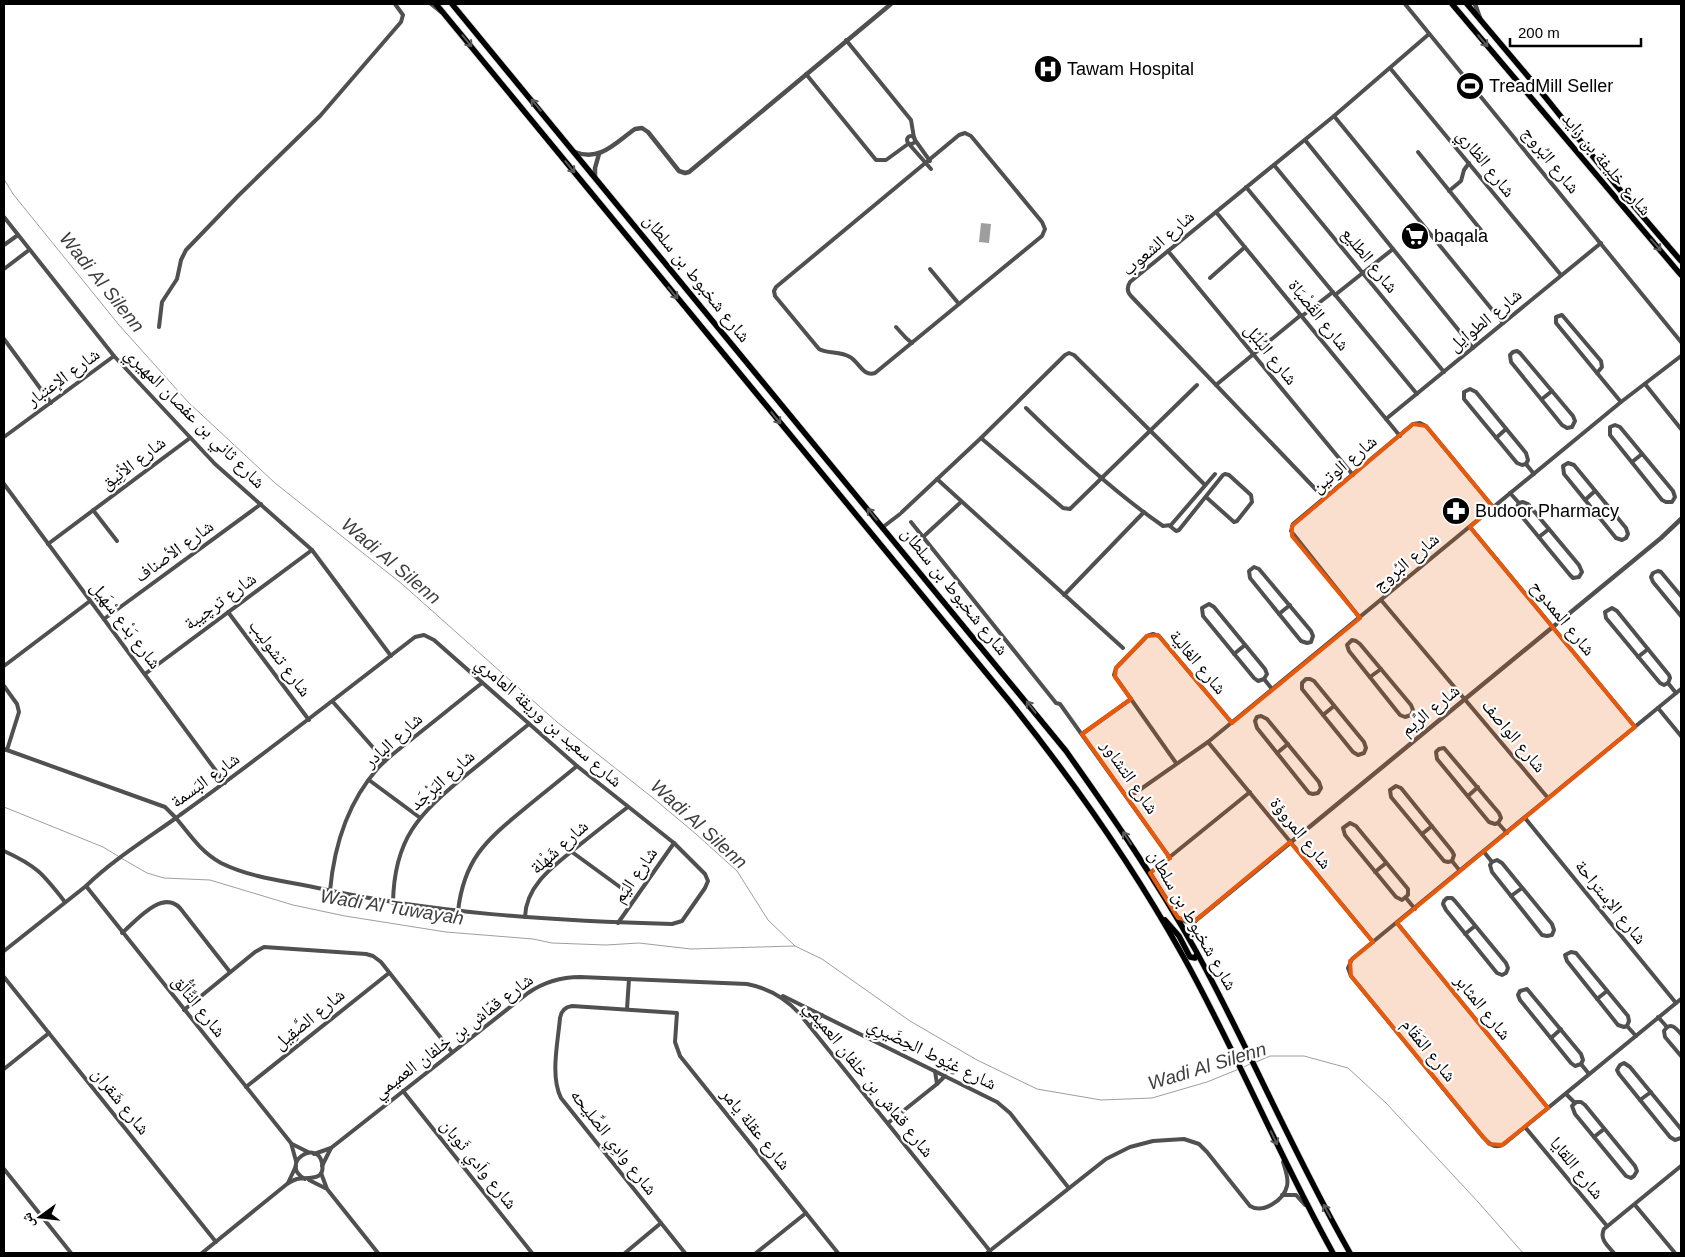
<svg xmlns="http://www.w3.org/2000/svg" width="1685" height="1257" viewBox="0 0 1685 1257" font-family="Helvetica,'Noto Naskh Arabic',sans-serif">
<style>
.water{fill:#9e9e9e}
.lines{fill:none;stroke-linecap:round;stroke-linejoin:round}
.stream{stroke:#9e9e9e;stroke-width:1}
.primary-casing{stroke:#dbdbdb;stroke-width:7}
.trunk-casing{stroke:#dbdbdb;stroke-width:7}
.minor{stroke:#505050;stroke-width:4}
.tertiary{stroke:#505050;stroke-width:4.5}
.primary{stroke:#000;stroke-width:5.5}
.trunk{stroke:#000;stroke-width:5.5}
.oneway{stroke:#595959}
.marked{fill:#e8590c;fill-opacity:0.2;stroke:#e8590c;stroke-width:4;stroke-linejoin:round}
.labels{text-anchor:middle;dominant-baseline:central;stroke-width:4.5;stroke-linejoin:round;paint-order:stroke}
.poi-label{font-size:18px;fill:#000;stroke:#fff;text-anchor:start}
.street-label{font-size:18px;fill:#000;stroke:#fff}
.water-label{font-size:19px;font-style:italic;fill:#3f3f3f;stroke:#fff}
</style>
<rect width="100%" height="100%" fill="#fff"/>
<path class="water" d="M981 223 991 224 989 243 979 242Z"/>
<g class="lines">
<g class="stream">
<path d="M4 179 13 194 119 325 188 402 275 483 402 584 557 722 653 798 696 834 737 871 768 920 795 946 822 959 910 1021 977 1060 1037 1089 1101 1100 1152 1098 1207 1082 1239 1069"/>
<path d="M4 807 103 847 118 856"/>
<path d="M121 858 147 873 164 878 210 880 293 905 345 916 446 932 533 939 552 943 606 945 639 943 691 949 795 946"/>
<path d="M1256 1062 1270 1056H1304L1348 1068 1386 1103 1479 1203 1523 1253"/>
<path d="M1242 1068 1250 1064"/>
</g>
<defs>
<g id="primary">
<path d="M436 4 1010 702C1074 782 1133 866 1183 956 1237 1053 1279 1156 1333 1253"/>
<path d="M452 4 1066 751C1112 816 1157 881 1196 951 1250 1050 1294 1155 1350 1253"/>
<path d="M1165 920 1179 936 1190 957 1195 958 1197 954"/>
</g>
<g id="trunk">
<path d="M1452 4 1681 275"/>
<path d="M1467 4 1542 93 1615 184 1681 261"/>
</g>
</defs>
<use href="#primary" class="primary-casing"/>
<use href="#trunk" class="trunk-casing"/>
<g class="minor">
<path d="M431 4 441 12"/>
<path d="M1405 4 1681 342"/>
<path d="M846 40 911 120 914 138"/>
<path d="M1390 68 1561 275"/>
<path d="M806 74 876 160H886L908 144"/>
<path d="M1334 116 1503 323"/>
<path d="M965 133 971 136 1042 222 1045 229 1042 236 875 373C863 377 859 362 850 357 840 351 828 354 819 349L775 296 774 291 776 287 959 135Z"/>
<circle cx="911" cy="140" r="4"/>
<path d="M915 140 930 161"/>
<path d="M1305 140 1473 348"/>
<path d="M909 144 931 169"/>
<path d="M1418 152 1485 235"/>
<path d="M1274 165 1444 372"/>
<path d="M1246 187 1417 394"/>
<path d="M1449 191 1461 181 1464 170 1469 163"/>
<path d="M1216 212 1400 436"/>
<path d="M4 217 114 356 215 464 312 550 391 656"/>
<path d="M4 245 18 235"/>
<path d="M1168 251 1353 475"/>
<path d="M4 269 29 250"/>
<path d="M930 269 959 304"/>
<path d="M1210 278 1245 247"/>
<path d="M1335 295 1393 249"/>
<path d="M1562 315 1601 361 1602 367 1597 373 1556 323V317Z"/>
<path d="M1302 316 1333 292"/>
<path d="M159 327 162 302 177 279 181 260 186 250 238 196 320 116 401 22 403 15 395 4"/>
<path d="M896 327 906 338 912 343"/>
<path d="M4 339 51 403"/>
<path d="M1517 351 1520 353 1573 416 1575 421 1572 427 1567 428 1562 425 1511 362 1510 355 1513 352Z"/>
<path d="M1597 373 1621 402"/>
<path d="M1645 384 1681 429"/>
<path d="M1216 385 1301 315"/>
<path d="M1470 389 1476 392 1526 453 1528 460 1526 464 1522 465 1517 463 1464 399V392Z"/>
<path d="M1542 399 1552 391"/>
<path d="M1026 408C1069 450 1114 492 1163 526L1171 525 1215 474"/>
<path d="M1386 419 1601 243"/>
<path d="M1615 425 1620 427 1673 491 1675 497 1672 502H1666L1662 500 1610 435V427Z"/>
<path d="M4 437 114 356"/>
<path d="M981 438 1063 508 1070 509 1197 385"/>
<path d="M1496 438 1506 429"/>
<path d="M1632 462 1642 454"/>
<path d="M1568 463 1574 465 1626 528 1628 534 1626 538 1622 540 1616 538 1564 474 1563 466Z"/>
<path d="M1526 464 1534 474"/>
<path d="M937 479 1123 648"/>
<path d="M4 484 225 783"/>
<path d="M1510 493 1519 503"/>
<path d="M1324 498 1131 296C1127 292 1127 287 1130 282L1334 116 1429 34"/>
<path d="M1585 500 1595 491"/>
<path d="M1523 502 1528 504 1579 565 1582 572 1579 577 1573 578 1570 575 1519 513 1517 507 1519 503Z"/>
<path d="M93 510 117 541"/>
<path d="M902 512 981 438 1065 355 1069 353 1074 355 1205 485"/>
<path d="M911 522 1056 703 1060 704 1170 858"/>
<path d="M1170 526 1176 531 1179 530 1223 475 1225 474 1229 475 1251 495 1252 502 1237 521 1234 522 1206 497"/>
<path d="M883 527 900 514"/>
<path d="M1470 527 1635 727"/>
<path d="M923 537 961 502"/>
<path d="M1539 537 1549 529"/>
<path d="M48 544 190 438"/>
<path d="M1254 567 1259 569 1311 631 1313 636 1311 642 1307 643 1301 641 1250 578 1249 571Z"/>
<path d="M1064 595 1144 512"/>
<path d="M1681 596 1661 572 1658 571 1653 573 1651 577 1653 582 1681 616"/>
<path d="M1381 600 1548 798"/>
<path d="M1209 604 1214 607 1265 669 1267 674 1264 679 1258 681 1254 678 1203 616 1202 608Z"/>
<path d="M1612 608 1617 611 1669 675 1670 678 1668 683 1664 685 1660 683 1606 618 1605 612Z"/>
<path d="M228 612 309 720"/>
<path d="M1279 614 1290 605"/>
<path d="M1360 618 1291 531 1293 524 1413 424 1420 423 1426 426 1493 507"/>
<path d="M104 619 261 504"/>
<path d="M1352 640 1356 641 1360 644 1411 705 1413 710 1411 715 1405 717 1400 715 1349 651 1347 645Z"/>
<path d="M1234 654 1245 645"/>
<path d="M1638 657 1648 649"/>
<path d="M4 666 90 601"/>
<path d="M145 674 312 550"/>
<path d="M1370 677 1381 669"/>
<path d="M1264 679 1272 689"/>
<path d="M1306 679H1310L1314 681 1364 742 1366 748 1364 753 1358 755 1353 752 1302 689V683Z"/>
<path d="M1668 683 1676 693"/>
<path d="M4 686 17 704 19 712 7 750"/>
<path d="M1681 689 1352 959 1348 968 1351 976 1482 1136C1489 1143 1494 1150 1504 1144L1681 999"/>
<path d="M333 702 385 761"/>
<path d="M1658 708 1681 736"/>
<path d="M1323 715 1334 706"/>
<path d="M1261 716 1267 719 1319 782 1321 788 1318 793 1313 794 1309 793 1257 728 1255 721 1257 717Z"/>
<path d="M1082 734 1131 699"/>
<path d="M1208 742 1373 942"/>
<path d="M1444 748 1499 813 1501 818 1498 823 1495 824 1489 822 1437 759 1436 752 1439 749Z"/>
<path d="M4 749 165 807 176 818C190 835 201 852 221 863 249 877 283 881 313 887 431 913 551 921 672 924L682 921 705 888 708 881 705 874 674 843 577 766 434 640 424 635 415 637C337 697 260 758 180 815L176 818C145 840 113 860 86 886L4 951"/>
<path d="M1277 753 1288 744"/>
<path d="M1176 763 1114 675 1116 668 1147 636 1153 634 1159 636 1232 723"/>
<path d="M369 780 419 817"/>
<path d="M1396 786 1401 788 1452 851 1454 855 1452 861 1448 862 1444 861 1391 797 1390 790Z"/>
<path d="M1468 796 1478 787"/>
<path d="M1128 798 1208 742 1621 402 1681 356"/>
<path d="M1525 818 1676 1003"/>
<path d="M1350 823 1356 826 1408 889V895L1402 900 1396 897 1345 835 1343 828Z"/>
<path d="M1498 823 1507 833"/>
<path d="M1422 834 1432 826"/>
<path d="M4 851C37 866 43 874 65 902"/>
<path d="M572 852 635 898"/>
<path d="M1484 852 1492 862"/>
<path d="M1497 860 1502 863 1552 924 1554 930 1552 935 1547 936 1542 935 1492 872 1490 865 1492 862Z"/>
<path d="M1452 861 1460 871"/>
<path d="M1375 872 1386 863"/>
<path d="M1150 873 1250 792"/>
<path d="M86 886 291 1143 296 1161"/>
<path d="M330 891C334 846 348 802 378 768 388 757 401 748 413 738 436 720 459 701 482 683"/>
<path d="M1511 896 1522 888"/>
<path d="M1406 898 1415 909"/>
<path d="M1447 898H1452L1455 901 1506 963 1508 968 1506 973 1502 975 1497 973 1446 910 1443 904 1444 901Z"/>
<path d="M393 903C394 838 419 814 466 775 487 758 508 741 529 724"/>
<path d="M458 911C464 860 485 841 523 810 541 795 559 781 577 766"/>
<path d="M525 917C526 883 558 863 582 843 597 831 612 819 628 807"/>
<path d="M618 923 674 843"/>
<path d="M1397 923 1548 1108"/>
<path d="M122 933C136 921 162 889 180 908L230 972"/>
<path d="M1465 934 1475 926"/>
<path d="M1571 952 1576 953 1628 1016 1629 1021 1627 1026 1624 1027 1618 1025 1567 961 1565 955Z"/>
<path d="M4 977 216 1242"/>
<path d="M1527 989 1581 1054 1583 1060 1581 1064 1575 1066 1571 1063 1520 1000 1518 995 1520 991Z"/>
<path d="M783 996 997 1102 1010 1113 1068 1187"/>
<path d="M1597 999 1607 991"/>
<path d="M627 1009 629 979"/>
<path d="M184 1010 255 952 264 947 366 954 373 956 381 962 452 1052"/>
<path d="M1658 1017 1667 1027"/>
<path d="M810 1026 822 1015"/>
<path d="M1627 1026 1636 1036"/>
<path d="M1681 1034C1676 1028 1670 1021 1664 1031L1665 1037 1681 1056"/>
<path d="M1551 1038 1561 1029"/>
<path d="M1581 1064 1589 1074"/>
<path d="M4 1069 49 1033"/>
<path d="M935 1071 937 1084"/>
<path d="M246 1087 389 973"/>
<path d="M403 1091 532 1253"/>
<path d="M1566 1094 1575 1103"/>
<path d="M1640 1100 1651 1092"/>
<path d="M1576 1102H1581L1585 1105 1635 1166 1637 1171 1634 1176 1631 1178 1626 1176 1575 1114 1572 1106Z"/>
<path d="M888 1123 937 1084 945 1076"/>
<path d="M1525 1127 1607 1226"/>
<path d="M1681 1129 1630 1067 1624 1063 1620 1065 1617 1070 1619 1074 1670 1137 1675 1140 1681 1138"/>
<path d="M1594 1137 1604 1129"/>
<path d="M292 1144 308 1152"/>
<path d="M314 1154 331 1148 528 993C544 982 560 977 580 977L747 984C768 988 784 997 799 1013L990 1251"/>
<path d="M322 1166 331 1148"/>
<path d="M4 1169 71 1253"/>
<path d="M321 1173 327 1189 378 1253"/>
<path d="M309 1180 325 1188"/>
<path d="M288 1183 296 1166"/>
<path d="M1282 1195H1296L1305 1205"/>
<path d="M1635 1205 1675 1253"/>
<path d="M202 1253 287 1184C290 1182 293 1180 297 1179 307 1177 326 1182 322 1163 317 1138 278 1164 305 1179"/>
<path d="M625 1253 661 1223"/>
<path d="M685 1253 561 1098C550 1076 558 1042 560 1018 561 1011 565 1007 572 1006L677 1013 675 1042 680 1056 838 1253"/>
<path d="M756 1253 806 1213"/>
<path d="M987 1253 1106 1159 1130 1147 1153 1141 1184 1139 1199 1144 1207 1152 1250 1206C1263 1214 1284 1200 1287 1186 1289 1178 1285 1169 1283 1162"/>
<path d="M1614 1253C1608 1246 1599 1239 1604 1229L1681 1166"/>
</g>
<g class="tertiary">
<path d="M1475 4 1480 18"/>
<path d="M575 152C600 162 615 143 635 129L642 128 648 132 679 171 685 173 689 172 891 4"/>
<path d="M595 177V168L599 154"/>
<path d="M1178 918 1187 922 1195 921"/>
<path d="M1191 940V930L1195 921 1661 538 1681 519"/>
</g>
<use href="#primary" class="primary"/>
<use href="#trunk" class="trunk"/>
</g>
<defs><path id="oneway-shaft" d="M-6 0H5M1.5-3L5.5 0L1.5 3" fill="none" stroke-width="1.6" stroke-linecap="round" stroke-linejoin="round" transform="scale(1.25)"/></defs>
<g class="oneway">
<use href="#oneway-shaft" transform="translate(467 41) rotate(51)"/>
<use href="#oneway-shaft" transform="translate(1483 41) rotate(50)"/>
<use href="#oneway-shaft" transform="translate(536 105) rotate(-130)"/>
<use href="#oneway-shaft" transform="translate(570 167) rotate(51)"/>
<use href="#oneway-shaft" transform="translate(1656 245) rotate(49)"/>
<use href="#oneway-shaft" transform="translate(673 293) rotate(51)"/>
<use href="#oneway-shaft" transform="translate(776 418) rotate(51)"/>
<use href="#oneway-shaft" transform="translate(872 514) rotate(-129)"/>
<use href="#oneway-shaft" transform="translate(1031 707) rotate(-128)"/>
<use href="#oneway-shaft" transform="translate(1127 838) rotate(-123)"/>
<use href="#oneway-shaft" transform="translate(1274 1138) rotate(65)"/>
<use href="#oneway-shaft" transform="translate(1327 1211) rotate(-118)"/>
</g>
<path class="marked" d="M1413 424 1426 426 1493 507 1470 527 1635 727 1397 923 1548 1108 1502 1145 1489 1144 1351 976 1350 961 1373 942 1290 842 1195 921 1178 918 1150 873 1170 858 1082 734 1131 699 1115 677 1116 668 1147 636 1158 635 1232 723 1360 618 1292 536V526Z"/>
<defs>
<symbol id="hospital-disc" viewBox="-11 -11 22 22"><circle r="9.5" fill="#000" stroke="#fff"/><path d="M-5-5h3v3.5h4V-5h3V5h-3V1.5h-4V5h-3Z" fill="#fff"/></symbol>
<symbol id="stadium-disc" viewBox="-11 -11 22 22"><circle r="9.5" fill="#000" stroke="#fff"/><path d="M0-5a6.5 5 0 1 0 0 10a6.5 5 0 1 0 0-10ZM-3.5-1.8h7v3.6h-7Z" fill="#fff"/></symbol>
<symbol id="supermarket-disc" viewBox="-11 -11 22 22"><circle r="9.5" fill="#000" stroke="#fff"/><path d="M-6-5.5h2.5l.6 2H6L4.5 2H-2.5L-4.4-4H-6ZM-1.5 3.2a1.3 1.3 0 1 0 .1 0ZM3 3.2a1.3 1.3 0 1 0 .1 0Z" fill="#fff"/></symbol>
<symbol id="pharmacy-disc" viewBox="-11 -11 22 22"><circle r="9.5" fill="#000" stroke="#fff"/><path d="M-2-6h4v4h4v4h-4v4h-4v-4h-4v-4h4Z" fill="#fff"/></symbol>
</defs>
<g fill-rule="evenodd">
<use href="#hospital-disc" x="1032" y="53" width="32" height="32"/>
<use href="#stadium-disc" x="1454" y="70" width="32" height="32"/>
<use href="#supermarket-disc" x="1399" y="220" width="32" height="32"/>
<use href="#pharmacy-disc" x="1440" y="495" width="32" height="32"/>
</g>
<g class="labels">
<g class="poi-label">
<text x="1067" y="69">Tawam Hospital</text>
<text x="1489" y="86">TreadMill Seller</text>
<text x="1434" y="236">baqala</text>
<text x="1475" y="511">Budoor Pharmacy</text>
</g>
<g class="street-label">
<text transform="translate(1551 160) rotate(51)">شارع البُروج</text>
<text transform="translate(1486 163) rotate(51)">شارع الظاري</text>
<text transform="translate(1607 164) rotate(50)">شارع خليفة بن زايد</text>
<text transform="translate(1158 243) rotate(-41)">شارع الشعوب</text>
<text transform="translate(1370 260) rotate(51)">شارع الطليع</text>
<text transform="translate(697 278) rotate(51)">شارع شخبوط بن سلطان</text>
<text transform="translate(1319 315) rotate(51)">شارع القَصْبَاة</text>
<text transform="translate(1485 320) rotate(-39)">شارع الطوايل</text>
<text transform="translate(1271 354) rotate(51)">شارع البُلْبُل</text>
<text transform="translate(63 377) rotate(-36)">شارع الإعتبار</text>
<text transform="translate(195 418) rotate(45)">شارع ثاني بن عفصان المهيري</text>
<text transform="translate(133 463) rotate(-37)">شارع الأنِيق</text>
<text transform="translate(1344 464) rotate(-40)">شارع الوتين</text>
<text transform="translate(174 551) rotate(-36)">شارع الأصناف</text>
<text transform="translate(1406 562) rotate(-40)">شارع البُروج</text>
<text transform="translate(955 591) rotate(51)">شارع شخبوط بن سلطان</text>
<text transform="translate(220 601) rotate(-36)">شارع ترچيبة</text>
<text transform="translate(1563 618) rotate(51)">شارع الممدوح</text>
<text transform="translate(126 625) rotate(53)">شارع بَدْع سْهَيل</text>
<text transform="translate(280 658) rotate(53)">شارع تشوليب</text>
<text transform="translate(1198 662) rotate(50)">شارع الغالية</text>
<text transform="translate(1430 710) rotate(-39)">شارع الرِّيم</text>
<text transform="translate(549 722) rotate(41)">شارع سعيد بن وريقة العامري</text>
<text transform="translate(1514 736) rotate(50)">شارع الواصف</text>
<text transform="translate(393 740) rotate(-42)">شارع البادر</text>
<text transform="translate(1130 777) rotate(55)">شارع التشاور</text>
<text transform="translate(205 780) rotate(-36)">شارع البَسمة</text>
<text transform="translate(442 780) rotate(-42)">شارع البَرْجَد</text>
<text transform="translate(1301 833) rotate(51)">شارع المروؤة</text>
<text transform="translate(559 847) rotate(-42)">شارع شَهْلة</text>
<text transform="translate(635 875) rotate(-55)">شارع اليَم</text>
<text transform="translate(1611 902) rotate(51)">شارع الإستراحة</text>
<text transform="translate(1193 920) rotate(60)">شارع شخبوط بن سلطان</text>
<text transform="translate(199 1006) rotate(51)">شارع التَّألُّق</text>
<text transform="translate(1483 1007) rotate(51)">شارع المثابر</text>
<text transform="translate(309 1019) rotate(-39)">شارع الصَّقِيل</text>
<text transform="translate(453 1036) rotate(-37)">شارع قمّاش بن خلفان العميمي</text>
<text transform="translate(1429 1050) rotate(51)">شارع المَقَام</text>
<text transform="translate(932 1054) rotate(26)">شارع غِيُوط الحِضَيرِي</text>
<text transform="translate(869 1079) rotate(51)">شارع قمّاش بن خلفان العميمي</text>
<text transform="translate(121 1101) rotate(51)">شارع شَقران</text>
<text transform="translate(756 1129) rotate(51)">شارع عقلة يامر</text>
<text transform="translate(614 1142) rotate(52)">شارع وادِي الصِّليحه</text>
<text transform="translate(479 1164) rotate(51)">شارع واَدي ثَوبان</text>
<text transform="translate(1577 1168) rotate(51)">شارع اللقايا</text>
</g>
<g class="water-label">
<text transform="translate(102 282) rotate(51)">Wadi Al Silenn</text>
<text transform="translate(391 561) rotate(40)">Wadi Al Silenn</text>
<text transform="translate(699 824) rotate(42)">Wadi Al Silenn</text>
<text transform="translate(392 907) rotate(9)">Wadi Al Tuwayah</text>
<text transform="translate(1207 1066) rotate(-17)">Wadi Al Silenn</text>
</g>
</g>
<rect width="1685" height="1257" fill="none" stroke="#000000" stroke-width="10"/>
<g transform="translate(40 1217) rotate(255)" stroke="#ffffff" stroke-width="4" paint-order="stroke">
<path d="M0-4L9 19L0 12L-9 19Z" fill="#000000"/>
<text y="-8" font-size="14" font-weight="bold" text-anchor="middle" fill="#000000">ش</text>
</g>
<path d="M1510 38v8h131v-8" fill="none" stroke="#000000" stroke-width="2.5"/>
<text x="1518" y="38" font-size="15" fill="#000000" stroke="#ffffff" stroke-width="4" paint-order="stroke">200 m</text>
</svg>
